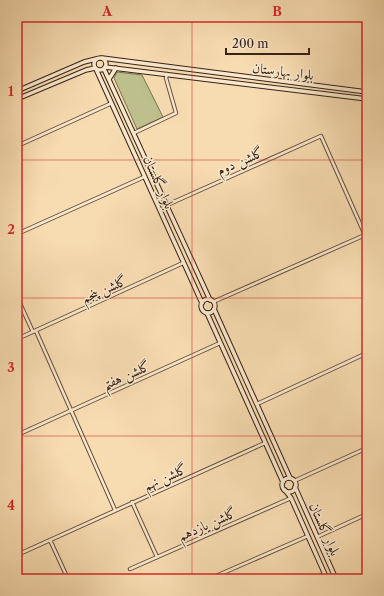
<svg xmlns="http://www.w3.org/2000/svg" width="384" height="596" viewBox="0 0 384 596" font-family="'Libre Caslon Text',Amiri,serif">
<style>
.green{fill:#bdc08c;stroke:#797152}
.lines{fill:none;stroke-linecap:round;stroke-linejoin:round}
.street-casing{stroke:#66503f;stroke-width:4.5}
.secondary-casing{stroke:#352219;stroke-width:5.5}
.street{stroke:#fae8cc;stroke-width:2.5}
.secondary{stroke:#fae8cc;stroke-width:3.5}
.grid{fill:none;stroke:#d62828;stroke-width:1;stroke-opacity:0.55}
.labels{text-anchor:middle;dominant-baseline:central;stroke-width:3;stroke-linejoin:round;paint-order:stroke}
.street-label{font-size:14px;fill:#352219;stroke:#fae8cc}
.neatline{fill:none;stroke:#d62828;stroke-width:1.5}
.grid-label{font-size:13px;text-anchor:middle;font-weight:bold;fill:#d62828}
</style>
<rect width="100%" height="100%" fill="#f8dcb1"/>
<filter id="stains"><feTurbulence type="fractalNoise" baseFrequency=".005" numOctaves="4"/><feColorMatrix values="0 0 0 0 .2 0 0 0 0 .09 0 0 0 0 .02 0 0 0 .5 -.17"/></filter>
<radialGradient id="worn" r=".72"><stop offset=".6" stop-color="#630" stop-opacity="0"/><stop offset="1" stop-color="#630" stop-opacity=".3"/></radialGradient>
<path class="green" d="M117 72 142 75 163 117 137 129 114 78Z"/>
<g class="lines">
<defs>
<g id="street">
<path d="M134 133 176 113 166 78 167 74"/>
<path d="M17 146 112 103"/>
<path d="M167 205 321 136 365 235 213 302"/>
<path d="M17 234 144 177"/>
<path d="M17 297 33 332"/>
<path d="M36 331 115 510"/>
<path d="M17 339 183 263"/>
<path d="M257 404 367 353"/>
<path d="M17 426 21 434"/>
<path d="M17 435 220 343"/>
<path d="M294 481 367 448"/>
<path d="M132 502 157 557"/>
<path d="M317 537 367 514"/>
<path d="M50 540 68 579"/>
<path d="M17 555 265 443"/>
<path d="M130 569 291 498"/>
<path d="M209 579 308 536"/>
<path d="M313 579 324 574"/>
</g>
<g id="secondary">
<circle cx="100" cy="64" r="6"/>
<path d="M102 58 367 92"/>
<path d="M105 67 367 99"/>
<path d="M96 69 202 303"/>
<path d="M104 69 210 300"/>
<path d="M109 79 116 68"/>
<path d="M17 91 84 62 96 59"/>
<path d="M17 99 86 70 95 68"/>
<circle cx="208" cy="306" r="7"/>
<path d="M214 309 290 478"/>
<path d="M207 313 283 482"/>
<circle cx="289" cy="485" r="7"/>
<path d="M295 487 336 579"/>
<path d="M285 490 291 498 327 579"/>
</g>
</defs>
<use href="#street" class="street-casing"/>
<use href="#secondary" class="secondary-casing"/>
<use href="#street" class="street"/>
<use href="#secondary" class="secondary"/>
</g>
<path class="grid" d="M192 17V579M17 160H367M17 298H367M17 436H367"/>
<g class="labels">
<g class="street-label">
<text transform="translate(283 71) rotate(7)">بلوار بهارستان</text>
<text transform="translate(240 161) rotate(-24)">گلشن دوم</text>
<text transform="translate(159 182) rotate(66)">بلوار گلستان</text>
<text transform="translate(104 289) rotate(-24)">گلشن پنجم</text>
<text transform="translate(126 375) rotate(-24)">گلشن هفتم</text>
<text transform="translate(165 477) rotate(-24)">گلشن نهم</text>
<text transform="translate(207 524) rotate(-24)">گلشن یازدهم</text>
<text transform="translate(325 529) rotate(66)">بلوار گلستان</text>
</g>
</g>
<rect width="384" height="596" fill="none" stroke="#f8dcb1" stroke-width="44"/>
<path d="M226 48v6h83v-6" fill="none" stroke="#352219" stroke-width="2"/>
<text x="232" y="48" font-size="12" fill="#352219" stroke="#fae8cc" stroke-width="3" paint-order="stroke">200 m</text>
<rect x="22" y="22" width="340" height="552" class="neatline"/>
<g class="grid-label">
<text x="107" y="16">A</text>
<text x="277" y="16">B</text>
<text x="11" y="96">1</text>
<text x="11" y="234">2</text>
<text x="11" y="372">3</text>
<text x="11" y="510">4</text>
</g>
<rect width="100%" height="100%" filter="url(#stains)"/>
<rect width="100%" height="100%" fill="url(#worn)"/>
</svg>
